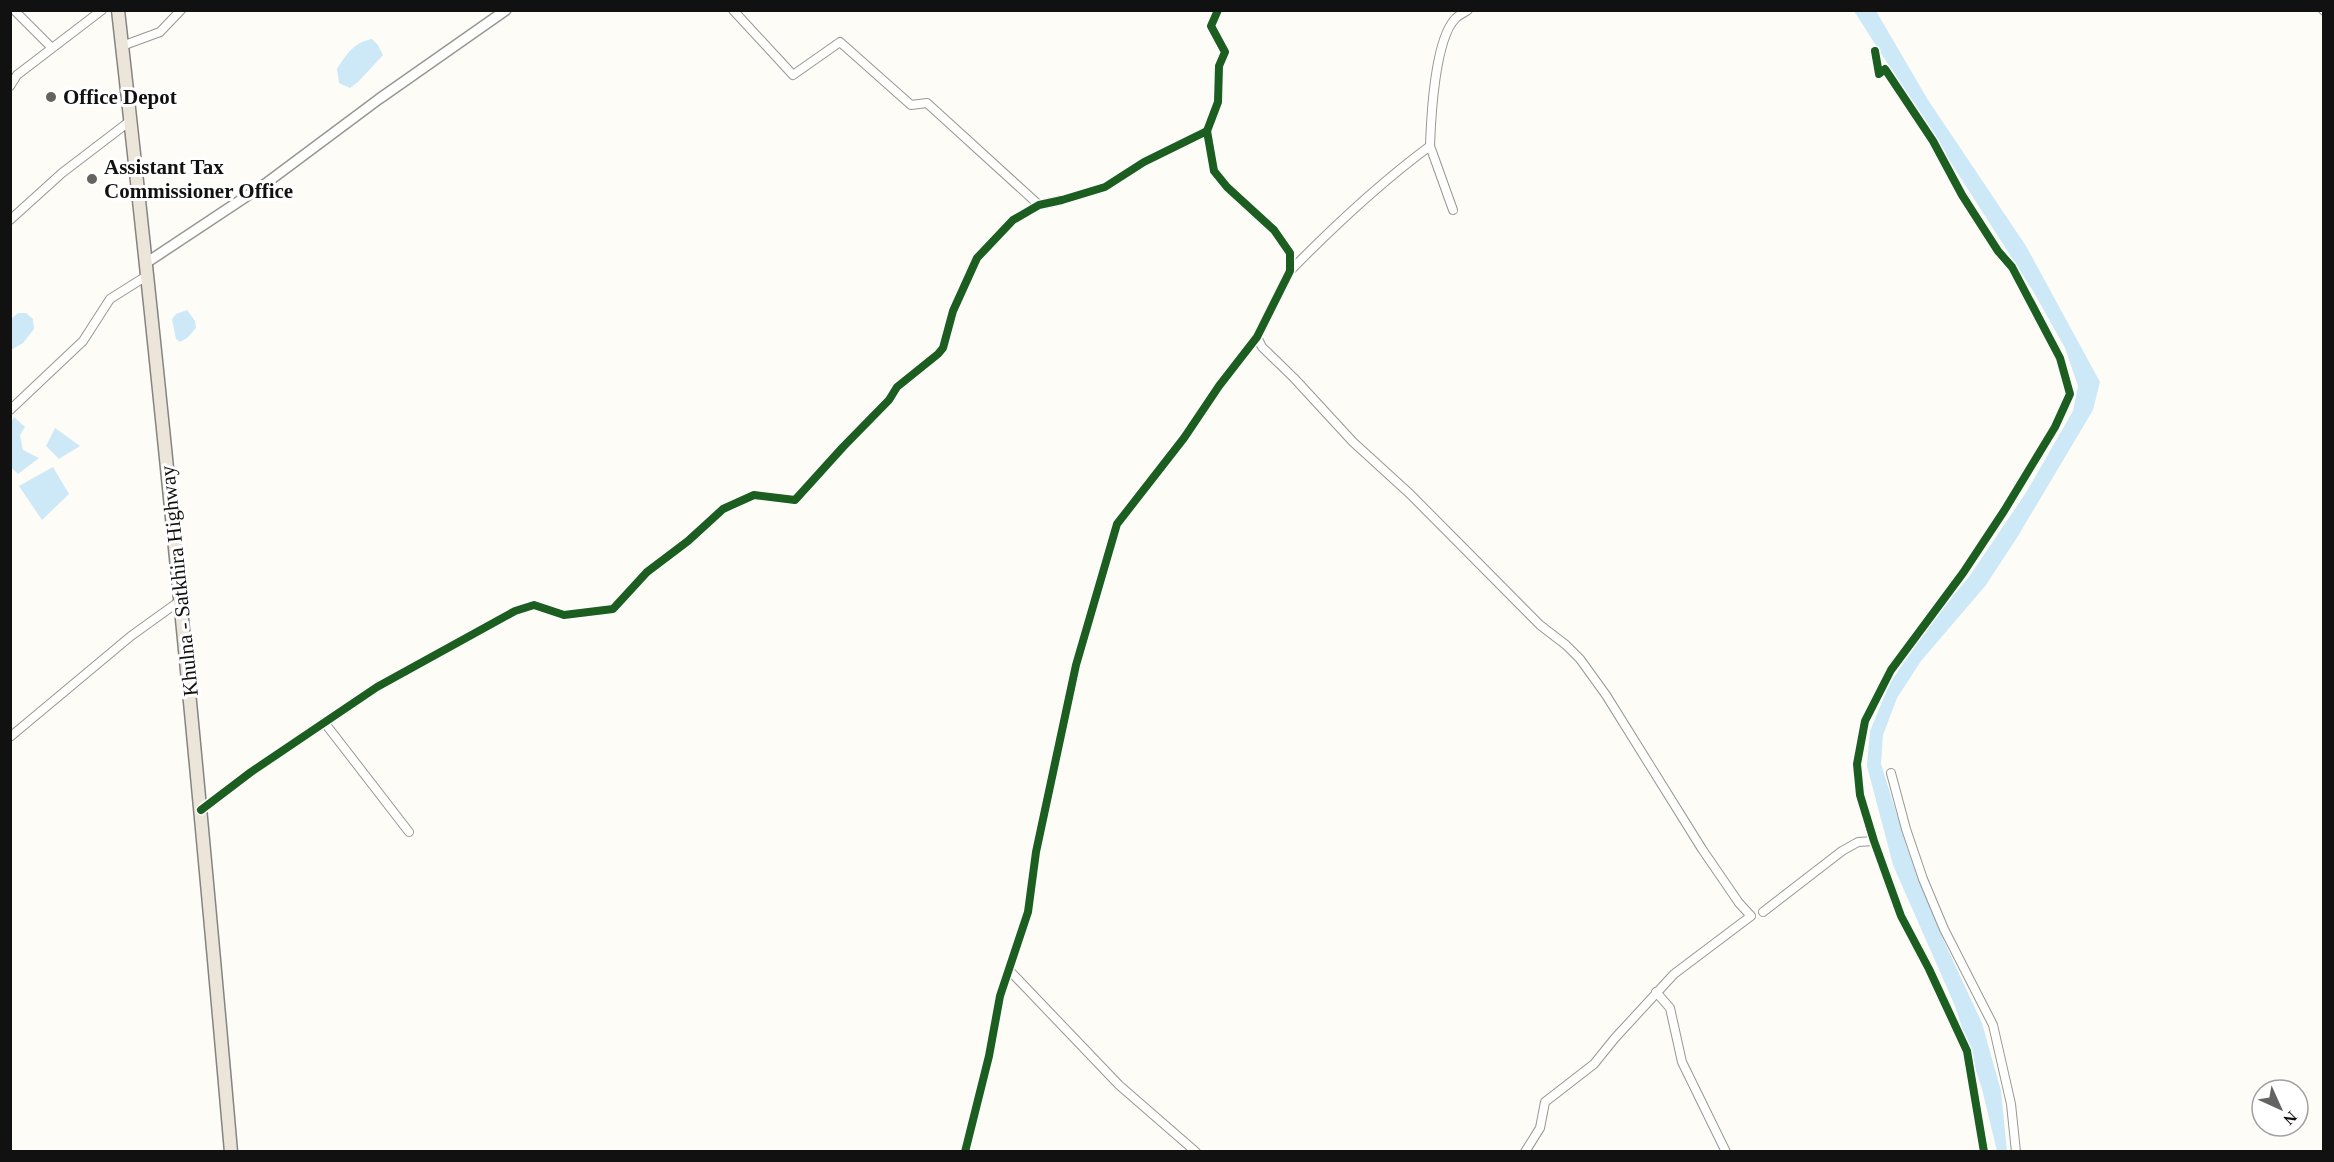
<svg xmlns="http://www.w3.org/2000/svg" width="2334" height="1162" viewBox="0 0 2334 1162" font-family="Georgia,serif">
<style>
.water{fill:#cde8f7}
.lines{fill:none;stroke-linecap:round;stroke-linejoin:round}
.minor-casing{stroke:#979795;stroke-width:10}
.tertiary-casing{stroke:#979795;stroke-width:12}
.trunk-casing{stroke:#858482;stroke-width:15}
.minor{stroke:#fffffe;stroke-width:8}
.tertiary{stroke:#fffffe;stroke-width:9}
.trunk{stroke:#ece5da;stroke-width:12}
.cycleway-casing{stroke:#fff;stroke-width:11}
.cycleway{stroke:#1b5e20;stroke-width:8}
.poi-dot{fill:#646362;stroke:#fff;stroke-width:2}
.labels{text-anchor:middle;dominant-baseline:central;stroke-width:6;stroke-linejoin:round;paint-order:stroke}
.poi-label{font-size:21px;font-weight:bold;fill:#111;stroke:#fff;text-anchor:start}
.street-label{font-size:21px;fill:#111;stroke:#fff}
</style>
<rect width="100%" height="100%" fill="#fdfcf7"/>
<g class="water">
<path d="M1854 11H1876L1928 100 2026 246 2100 382 2093 410 2018 536 1986 585 1921 661 1897 698 1883 735 1881 764 1909 854 1947 948 1982 1023 2001 1091 2007 1151H1997L1982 1089 1955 1006 1893 865 1867 766 1870 731 1890 683 1928 627 1971 574 2027 491 2073 411 2078 386 2065 348 2033 291Z"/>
<path d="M372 39 378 45 383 55 358 82 350 88 339 83 337 69C346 54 355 42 372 39Z"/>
<path d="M187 310 195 321 196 328 187 338 180 342 176 339 172 319 176 314Z"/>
<path d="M18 313H26L33 319 34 329 23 343 11 350V319Z"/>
<path d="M14 417 25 427 20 435 23 450 39 458 18 474 11 467V422Z"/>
<path d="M55 428 80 446 59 459 46 446Z"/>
<path d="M53 467 69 494 42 520 19 486Z"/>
</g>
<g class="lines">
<defs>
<g id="minor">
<path d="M14 10 51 47"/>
<path d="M733 10 793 75 840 42 911 105 927 103 1039 205"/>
<path d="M2323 10 2324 11"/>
<path d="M122 46 160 32 181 10"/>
<path d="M1875 51 1879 74 1885 69 1933 141 1962 195 1998 251 2012 267 2060 358 2070 394 2055 427 2004 511 1963 573 1891 670 1865 721 1857 764 1860 795 1874 841 1901 916 1929 969 1967 1051 1984 1152"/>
<path d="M10 86 17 75 102 10"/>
<path d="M1430 146 1453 210"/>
<path d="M10 220 62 173 130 121"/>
<path d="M1290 271C1334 226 1380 183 1430 146 1431 117 1435 38 1456 18 1459 15 1464 13 1468 10"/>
<path d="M1257 337 1262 347 1294 378 1353 442 1410 494 1540 625 1566 645 1580 659 1606 695 1702 849 1739 903 1751 916 1674 974 1615 1038 1594 1064 1545 1102 1540 1128 1525 1152"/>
<path d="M10 410 83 341 110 299 148 275"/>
<path d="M324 722 409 832"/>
<path d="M10 737 131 636 181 600"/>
<path d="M1891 773 1906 829 1923 879 1944 929 1993 1025 2011 1104 2016 1152"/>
<path d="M201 810 251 772 377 687 515 611 534 605 564 615 613 609 647 572 688 541 723 509 754 495 795 500 843 447 889 400 897 387 938 354 943 348 953 311 977 258 1013 220 1039 205 1062 200 1105 187 1144 162 1207 131"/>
<path d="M1763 912 1842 851 1858 842 1874 841"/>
<path d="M1009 970 1119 1085 1196 1152"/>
<path d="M1656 992 1670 1008 1682 1062 1726 1152"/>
<path d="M965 1152 989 1056 1000 996 1028 912 1036 852 1076 665 1117 524 1184 438 1219 386 1257 337 1290 271V253L1274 230 1227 187 1214 171 1207 131 1218 102 1219 66 1225 52 1211 26 1218 10"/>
</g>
<path id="tertiary" d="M146 263 265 184 379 99 506 10"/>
<path id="trunk" d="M118 10C161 390 198 771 231 1152"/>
</defs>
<use href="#minor" class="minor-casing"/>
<use href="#tertiary" class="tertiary-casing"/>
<use href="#trunk" class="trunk-casing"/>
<use href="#minor" class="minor"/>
<use href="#tertiary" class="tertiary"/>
<use href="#trunk" class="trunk"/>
<defs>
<g id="cycleway">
<path d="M1875 51 1879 74 1885 69 1933 141 1962 195 1998 251 2012 267 2060 358 2070 394 2055 427 2004 511 1963 573 1891 670 1865 721 1857 764 1860 795 1874 841 1901 916 1929 969 1967 1051 1984 1152"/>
<path d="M201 810 251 772 377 687 515 611 534 605 564 615 613 609 647 572 688 541 723 509 754 495 795 500 843 447 889 400 897 387 938 354 943 348 953 311 977 258 1013 220 1039 205 1062 200 1105 187 1144 162 1207 131"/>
<path d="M965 1152 989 1056 1000 996 1028 912 1036 852 1076 665 1117 524 1184 438 1219 386 1257 337 1290 271V253L1274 230 1227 187 1214 171 1207 131 1218 102 1219 66 1225 52 1211 26 1218 10"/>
</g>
</defs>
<use href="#cycleway" class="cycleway-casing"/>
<use href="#cycleway" class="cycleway"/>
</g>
<g class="poi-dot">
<circle cx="51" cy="97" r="6"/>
<circle cx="92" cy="179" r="6"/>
</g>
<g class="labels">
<g class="poi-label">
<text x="63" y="97">Office Depot</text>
<text x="104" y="167">Assistant Tax<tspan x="104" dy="24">Commissioner Office</tspan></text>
</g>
<g class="street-label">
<text transform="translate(179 581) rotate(-96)">Khulna - Satkhira Highway</text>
</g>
</g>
<rect width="2334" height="1162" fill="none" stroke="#111111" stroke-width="24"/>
<g transform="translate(2280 1108) rotate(135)"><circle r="28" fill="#ffffff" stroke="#a0a0a0" stroke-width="1.5"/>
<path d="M0-4.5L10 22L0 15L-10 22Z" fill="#646362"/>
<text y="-9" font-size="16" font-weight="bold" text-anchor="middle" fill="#111111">N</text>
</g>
</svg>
